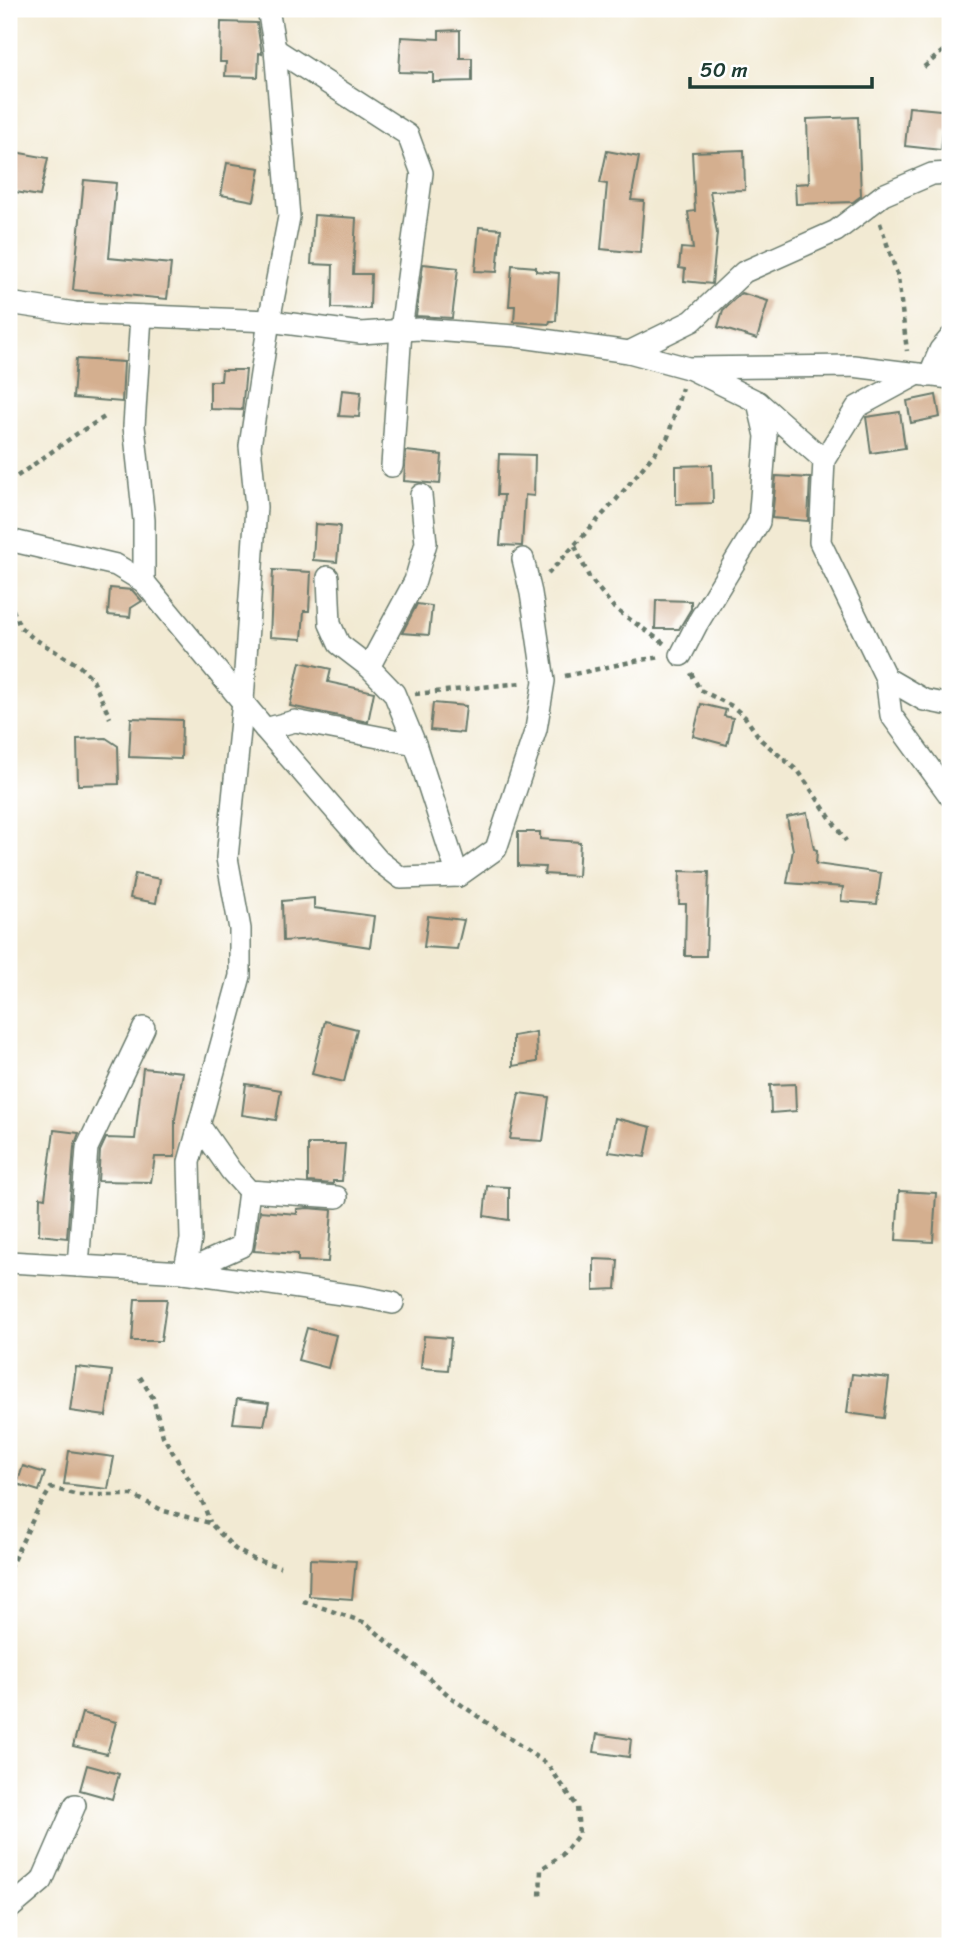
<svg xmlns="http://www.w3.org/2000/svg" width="959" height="1955" viewBox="0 0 959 1955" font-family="Sriracha,sans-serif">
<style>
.building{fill:#d4af8f}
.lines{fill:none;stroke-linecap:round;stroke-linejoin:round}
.minor-casing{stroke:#697a6c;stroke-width:24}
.path{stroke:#697a6c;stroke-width:4.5;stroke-dasharray:5 5;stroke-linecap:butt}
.minor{stroke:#fff;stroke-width:21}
</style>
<rect width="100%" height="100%" fill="#fff"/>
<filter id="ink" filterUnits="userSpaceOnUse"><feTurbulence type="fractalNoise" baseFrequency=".0143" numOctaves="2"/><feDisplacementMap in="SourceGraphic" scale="14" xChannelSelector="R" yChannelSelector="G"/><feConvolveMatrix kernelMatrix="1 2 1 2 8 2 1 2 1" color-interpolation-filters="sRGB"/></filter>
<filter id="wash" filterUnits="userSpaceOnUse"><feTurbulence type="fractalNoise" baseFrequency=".00686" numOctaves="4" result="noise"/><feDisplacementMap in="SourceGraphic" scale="28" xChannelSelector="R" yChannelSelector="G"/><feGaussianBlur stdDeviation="1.57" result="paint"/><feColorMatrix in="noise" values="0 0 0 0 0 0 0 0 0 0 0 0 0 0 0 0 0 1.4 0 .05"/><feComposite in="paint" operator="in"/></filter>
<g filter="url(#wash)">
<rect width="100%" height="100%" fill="#f2ead3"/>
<g id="blocks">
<g class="building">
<path d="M221 22 257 23 262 54 259 53 258 77 225 76 226 62H220Z"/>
<path d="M460 30V58H472V81L433 82V73L399 72 401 37 439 39V31Z"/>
<path d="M909 107 950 111V131L943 130 941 150 905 146Z"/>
<path d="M858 117 861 196 853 202 796 204 795 184 809 183 807 119Z"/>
<path d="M744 150 745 190 710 191 717 233 712 284 684 281 685 269 679 268 681 248 693 249 688 212 695 211 692 152Z"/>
<path d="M9 151 48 158 40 196 9 191Z"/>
<path d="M607 151 639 157 631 200 644 201 640 253 601 249 607 184 600 183Z"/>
<path d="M227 163 260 168 254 201 221 195Z"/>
<path d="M84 180 116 183 109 258 171 264 167 299 73 290Z"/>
<path d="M314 215 356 218 353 274H371L370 309 332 308 333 265 311 264Z"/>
<path d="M479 227 501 229 497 272 475 271Z"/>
<path d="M423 264 458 268 452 318 416 316Z"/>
<path d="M512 265 536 267V271L559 273 556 321H550L549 324 514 322 515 306H509Z"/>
<path d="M741 293 768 301 757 339 718 327 723 310Z"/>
<path d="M76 359 124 362 122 402 73 398Z"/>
<path d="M222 370H246L242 410 210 409V381H221Z"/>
<path d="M342 390 361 392 359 417 339 416Z"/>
<path d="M936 395 940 417 911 423 907 401Z"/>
<path d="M900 412 905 448 871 453 866 417Z"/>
<path d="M406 451 442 455 440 484 404 481Z"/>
<path d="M499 454 535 455 534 496 525 495 522 546 500 545 504 495H497Z"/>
<path d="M712 465 713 503 676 504V466Z"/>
<path d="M776 476 810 478 808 521 772 518Z"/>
<path d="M315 524 340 526 337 562 313 560Z"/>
<path d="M273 570 311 572 309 611H304L302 639 270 637Z"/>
<path d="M110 588 132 590 142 601 131 608 130 617 108 615Z"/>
<path d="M656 600 691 601V609L679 629H655Z"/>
<path d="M417 604 432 606 429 635 402 633Z"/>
<path d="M300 662 331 669 328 682 374 692 368 722 290 706Z"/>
<path d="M433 703 466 706 463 733 430 730Z"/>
<path d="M701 704 726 710 724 716 733 718 727 745 693 736Z"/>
<path d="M131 718 182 720 181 759 129 757Z"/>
<path d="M106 738 118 746 119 784 78 785 77 739Z"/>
<path d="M807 813 814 849 817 850 816 864 881 873 877 904 841 901 843 887 787 883 793 850 787 817Z"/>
<path d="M518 832H540V839L580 842 578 876 544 874 545 867 518 866Z"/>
<path d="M680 871 709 872 706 956H685L686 904H679Z"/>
<path d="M135 874 160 879 156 903 130 898Z"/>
<path d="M314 898V908L374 916 370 947 317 939 283 941 282 901Z"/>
<path d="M428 916 464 920 457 949 424 947Z"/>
<path d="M325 1021 357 1029 344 1082 312 1074Z"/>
<path d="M536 1032 537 1062 513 1066V1036Z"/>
<path d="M143 1068 183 1072 175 1119V1157H155L151 1182 98 1181 100 1151 106 1138 135 1139Z"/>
<path d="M246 1084 281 1090 276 1120 242 1115Z"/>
<path d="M795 1084 796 1111 771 1113 770 1085Z"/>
<path d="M519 1093 549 1097 543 1141 510 1139Z"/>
<path d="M615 1118 651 1127 645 1157 609 1152Z"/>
<path d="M54 1130 79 1133 74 1147 67 1238 39 1235 40 1197 45 1198Z"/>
<path d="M308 1144H345L342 1181H333V1184L308 1182Z"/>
<path d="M487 1186 509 1187V1220L484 1216Z"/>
<path d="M899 1191 936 1193 933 1242 896 1240Z"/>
<path d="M308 1208 332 1210 328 1262 298 1261V1254L254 1251 260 1211 297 1214V1209Z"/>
<path d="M594 1259 618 1260 616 1289 594 1290Z"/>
<path d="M135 1299H167L161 1341H132Z"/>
<path d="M307 1328 336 1335 328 1368 298 1360Z"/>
<path d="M424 1336 451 1338 448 1370 421 1368Z"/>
<path d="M76 1367 112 1371 106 1416 70 1411Z"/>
<path d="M852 1374 889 1378 884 1418 847 1413Z"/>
<path d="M237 1399 269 1403 264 1425 233 1423Z"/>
<path d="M69 1451 114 1457 108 1489 64 1484Z"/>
<path d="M23 1466 45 1473 39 1491 17 1484Z"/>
<path d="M310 1559 356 1561 352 1599 309 1596Z"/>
<path d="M82 1713 116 1722 107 1754 73 1746Z"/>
<path d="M597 1734 631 1739 629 1757 594 1752Z"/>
<path d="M87 1765 119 1774 112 1799 80 1790Z"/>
</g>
</g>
</g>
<g filter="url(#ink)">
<use href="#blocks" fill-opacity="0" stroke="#697a6c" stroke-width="2"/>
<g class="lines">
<defs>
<g id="minor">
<path d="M275 49 408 135 422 173 401 330 392 466"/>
<path d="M9 303 75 313 269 321 361 333 419 329 515 336 629 352 688 368 853 366 950 378"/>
<path d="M141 316 134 426 144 520V582"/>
<path d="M629 352 692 321 744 272 836 231 883 195 932 174 950 173"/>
<path d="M691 369 758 402 824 460"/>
<path d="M918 374 857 407 824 460 820 542 886 678 924 700 950 705"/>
<path d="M929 376 940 350 950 338"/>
<path d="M9 540 116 565 144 582 265 729 379 861 401 878 458 876 496 849 536 729 544 681 531 593 523 559"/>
<path d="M328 577 330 624 339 644 369 667 394 693 415 744 458 876"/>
<path d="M681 655 697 624 759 522 766 436 758 402"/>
<path d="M369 667 415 581 426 543 421 495"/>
<path d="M886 678 891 715 950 796"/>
<path d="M265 729 295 721 415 744"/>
<path d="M199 1125 231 1171 249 1191 337 1197"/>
<path d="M9 1262 184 1272 363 1297 393 1303"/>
<path d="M78 1266 87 1148 144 1028"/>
<path d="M184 1272 191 1240 189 1162 240 976V929L227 858 243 701 256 507 250 446 269 321 289 217 275 49 268 9"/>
<path d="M184 1272 242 1246 249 1191"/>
<path d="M9 1909 42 1881 75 1805"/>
</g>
</defs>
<use href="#minor" class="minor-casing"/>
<g class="path">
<path d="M924 67 950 45"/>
<path d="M880 223 898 277 907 351"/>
<path d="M9 482 78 433 108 415"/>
<path d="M575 546 589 577 615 609 665 644"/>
<path d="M548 574 616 500 668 437 682 388"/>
<path d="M9 600 20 627 33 638 78 665 92 678 110 718"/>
<path d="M691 673 700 690 732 706 745 717 761 740 799 772 846 841"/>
<path d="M565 676 640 660 663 657"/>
<path d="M415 694 522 683"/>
<path d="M140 1377 153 1398 163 1436 203 1503 210 1522"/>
<path d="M9 1569 38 1509 51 1488 78 1495H132L164 1511 210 1523 235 1549 253 1559 280 1567"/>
<path d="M303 1601 366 1623 453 1699 548 1765 577 1806 579 1834 562 1855 541 1869 540 1899"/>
</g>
<use href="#minor" class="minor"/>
</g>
</g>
<rect width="959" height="1955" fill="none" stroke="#fff" stroke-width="35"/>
<path d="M690 77v10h182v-10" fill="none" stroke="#1f3d34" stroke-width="3.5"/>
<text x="700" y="77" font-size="21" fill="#1f3d34" stroke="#ffffff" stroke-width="5" paint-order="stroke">50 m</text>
</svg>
